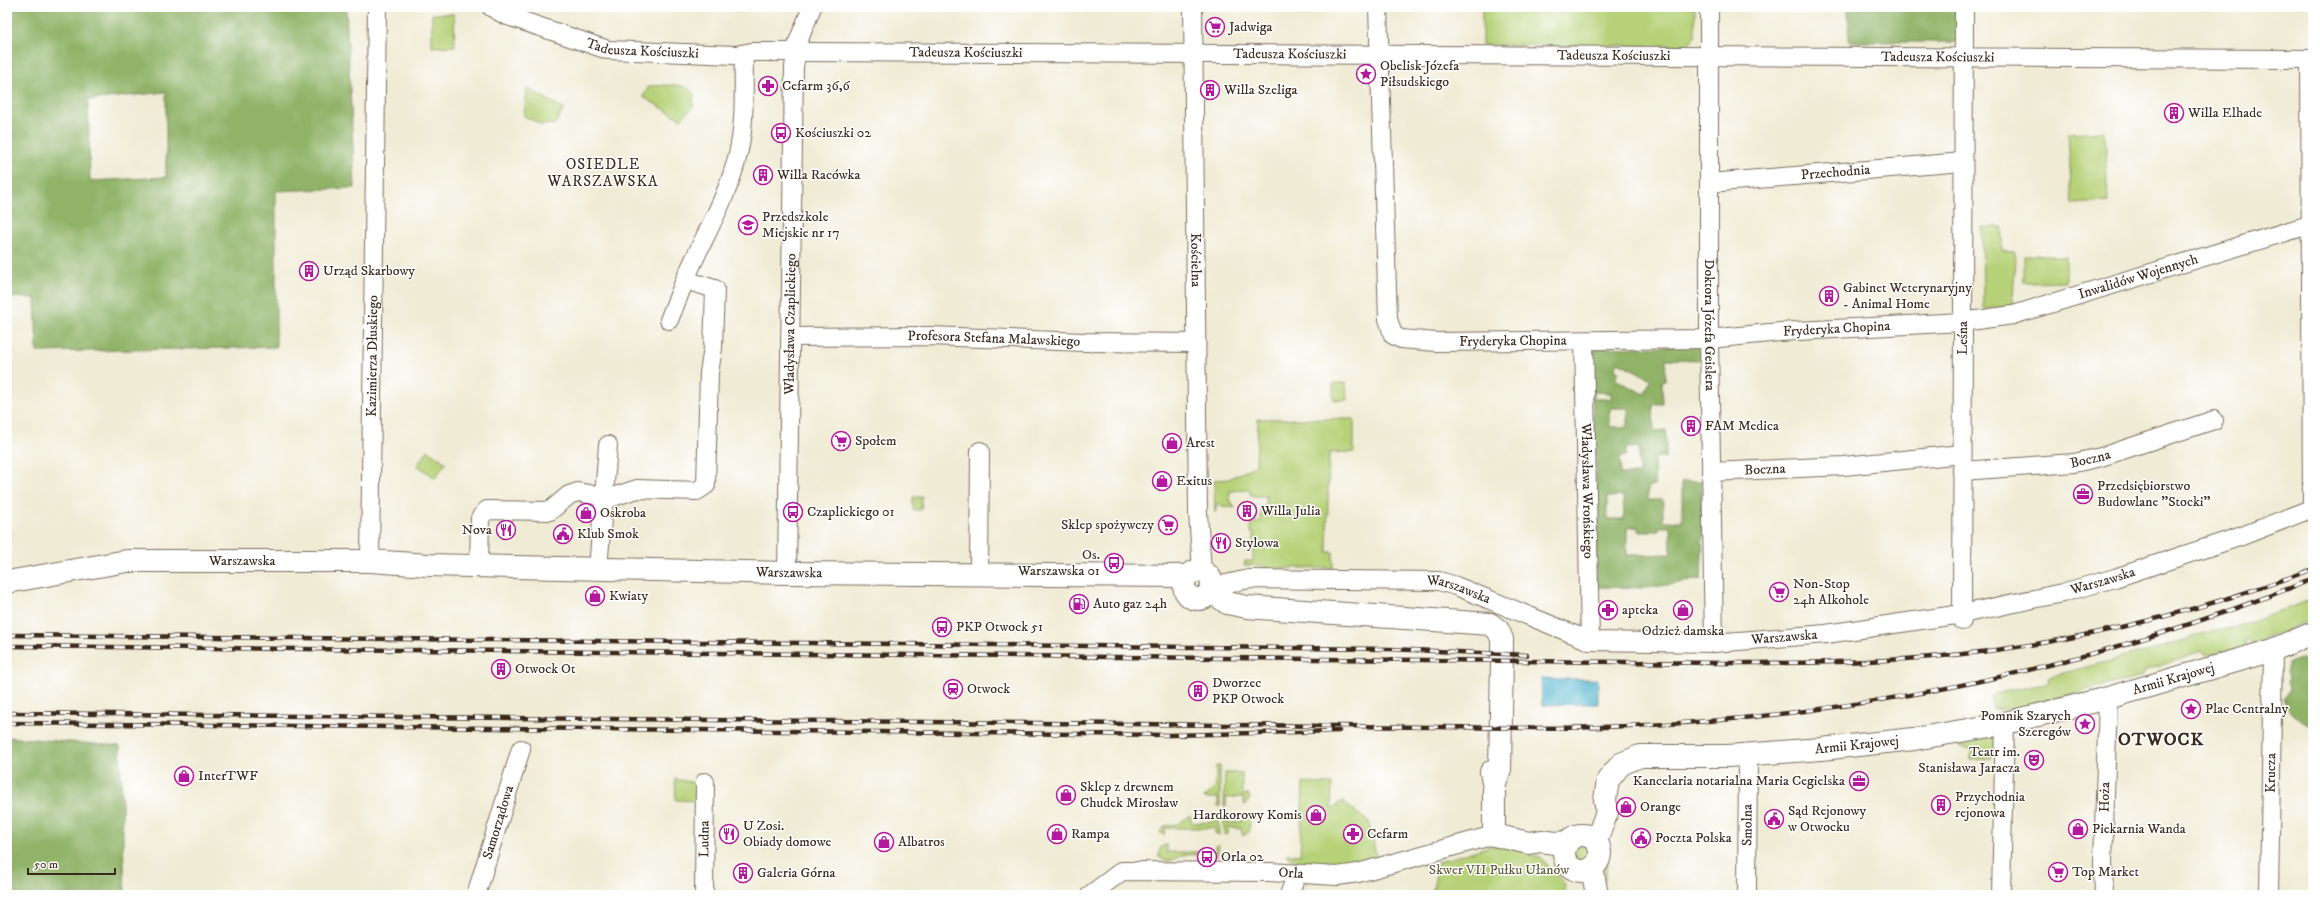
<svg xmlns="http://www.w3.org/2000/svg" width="2320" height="902" viewBox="0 0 2320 902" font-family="'IM FELL DW Pica',serif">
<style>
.green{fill:#b6d177;stroke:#787e4a}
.forest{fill:#90b368;stroke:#666e43;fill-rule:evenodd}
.water{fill:#4ab0c9;stroke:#426d74}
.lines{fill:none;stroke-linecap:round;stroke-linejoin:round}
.stream{stroke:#4ab0c9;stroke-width:3.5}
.minor-casing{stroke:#7a6e5e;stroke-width:20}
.major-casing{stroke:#7a6e5e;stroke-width:24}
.minor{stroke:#fff;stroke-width:18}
.major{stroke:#fff;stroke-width:22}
.rail-casing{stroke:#3b2a1e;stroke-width:4.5}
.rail{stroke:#fff;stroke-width:3;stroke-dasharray:9;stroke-linecap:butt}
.labels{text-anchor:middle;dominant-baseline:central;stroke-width:3;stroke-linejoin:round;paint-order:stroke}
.poi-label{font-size:14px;fill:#3b2a1e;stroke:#fff;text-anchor:start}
.street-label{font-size:14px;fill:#3b2a1e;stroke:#fff}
.park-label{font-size:14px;fill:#605c39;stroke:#fff}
.neighbourhood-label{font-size:15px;letter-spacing:1px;fill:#3b2a1e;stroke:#fff}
.district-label{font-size:18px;font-weight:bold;letter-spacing:1px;fill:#3b2a1e;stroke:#fff}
</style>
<rect width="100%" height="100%" fill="#fff"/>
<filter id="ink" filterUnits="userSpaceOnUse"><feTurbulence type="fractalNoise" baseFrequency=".025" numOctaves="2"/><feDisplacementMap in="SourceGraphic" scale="8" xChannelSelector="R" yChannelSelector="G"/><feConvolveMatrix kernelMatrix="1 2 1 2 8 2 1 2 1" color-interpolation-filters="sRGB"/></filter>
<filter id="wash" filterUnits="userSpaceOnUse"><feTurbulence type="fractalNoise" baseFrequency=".012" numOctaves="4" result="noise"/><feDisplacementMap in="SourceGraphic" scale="16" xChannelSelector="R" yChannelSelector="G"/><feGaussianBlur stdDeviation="0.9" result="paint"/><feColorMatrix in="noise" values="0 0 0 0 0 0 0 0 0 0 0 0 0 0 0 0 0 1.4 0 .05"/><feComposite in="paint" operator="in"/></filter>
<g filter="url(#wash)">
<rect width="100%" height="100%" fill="#efebd4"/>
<g class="green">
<path d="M1482 7H1695V36L1688 46 1482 45Z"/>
<path d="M432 14H454L455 46 432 47Z"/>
<path d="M649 86C664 86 684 81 694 94L693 107 681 119 643 97Z"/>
<path d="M527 88 564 109 555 124 541 125 524 116Z"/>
<path d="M2105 131 2108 202 2072 204 2068 133Z"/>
<path d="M1982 227H2002V251L2015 252 2013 308H1983Z"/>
<path d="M2024 256H2066V282L2024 283Z"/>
<path d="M1333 383H1346L1347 400H1333Z"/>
<path d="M1258 419H1354V452L1329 453 1327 552H1333V568H1265L1264 566 1244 565 1245 561H1253L1254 533H1251V522H1261V511H1266V496H1251L1250 490 1230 491V499L1235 508 1217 505 1215 513 1214 480 1229 479 1256 465Z"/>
<path d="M428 450 446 463 435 478 417 465Z"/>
<path d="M913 497H922L921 510H913Z"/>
<path d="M2313 599V619L2252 644 2247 638 2245 642 2247 645 2207 656 2202 652 2146 670 2142 676 2005 711 1993 708 1990 697 1993 694 2049 683 2048 677 2156 649 2201 634 2235 627Z"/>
<path d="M1997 736V752L1991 759 1971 760V750L1959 747 1960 741Z"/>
<path d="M1216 766H1220V806H1218V798H1204L1216 787Z"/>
<path d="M1225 773H1242V794L1249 795 1250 798 1246 805 1244 804 1243 797 1226 798V806H1224Z"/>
<path d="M675 779 700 784V801L676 800Z"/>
<path d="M1303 783 1332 784 1331 809 1342 801 1369 822 1377 859C1358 862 1296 873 1286 854L1300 855Z"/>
<path d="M1190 815 1192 823 1213 822 1214 816 1219 815V836L1215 834V828H1165L1164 835 1160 833 1164 826 1178 824Z"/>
<path d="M1224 815 1228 816V823L1241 822 1242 816H1246L1250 821 1249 832 1243 836 1241 828H1228V834L1224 835Z"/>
<path d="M1609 833 1606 879 1600 881V871L1605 859 1604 841Z"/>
<circle cx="1582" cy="853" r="8"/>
<path d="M1165 845H1167V852H1215V846L1219 845 1217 856C1206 856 1192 853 1182 856 1172 858 1170 866 1159 857 1159 851 1159 847 1165 845Z"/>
<path d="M1490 846H1507L1540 857 1565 884 1564 895H1432L1438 862Z"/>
</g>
<g class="forest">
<path d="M7 7H346L355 188 276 191V347L37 352 35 298 7 297ZM166 92V177L90 181 88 100Z"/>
<path d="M1848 7H1958V42H1849Z"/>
<path d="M1701 346V360L1666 359 1665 381H1662L1663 404H1653L1654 431 1666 430V457L1654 458 1655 486 1648 487V500H1663V521H1682V481H1702C1702 491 1699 524 1703 529L1701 579 1649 588 1596 587V445H1594L1591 351 1595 348ZM1618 362 1651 379 1644 394 1615 379 1619 371 1615 369ZM1594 392 1611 393V399H1594ZM1610 408H1628V427H1610ZM1639 447V474H1620V457L1626 456V448ZM1623 496 1624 519H1607V497ZM1638 527V531H1659V527H1670L1671 554 1627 555V528Z"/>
<path d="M2313 656V727C2301 723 2288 711 2283 699L2290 690 2287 682 2289 678 2287 672 2289 663 2300 659 2308 660Z"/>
<path d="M7 737 120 746 125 895H7Z"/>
</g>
<path class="water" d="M1541 679H1598V704L1542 705Z"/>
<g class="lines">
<path class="stream" d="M1499 895 1500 892"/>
</g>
</g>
<g filter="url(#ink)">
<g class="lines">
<defs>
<g id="minor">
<path id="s1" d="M491 7 505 15 608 50 735 55 752 52H796L2313 59"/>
<path id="s2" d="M1193 7 1198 513 1202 571"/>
<path id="s3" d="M1378 7 1388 319 1393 335 1401 339 1436 342 1709 339 1780 332 1962 322 2013 315 2312 224"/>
<path id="s4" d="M1709 7V339L1714 643"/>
<path d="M2310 59 2312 509"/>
<path id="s5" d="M1709 183 1963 162"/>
<path d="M669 320 685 280"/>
<path id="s6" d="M790 337 929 336 1085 342 1197 343"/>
<path id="s7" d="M1584 342 1590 641"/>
<path id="s8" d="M1962 471 2074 463 2101 457 2214 420"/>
<path id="s9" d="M1711 472 1844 466 1962 454"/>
<path id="s10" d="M370 561 377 7"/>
<path d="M479 565 480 518 487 510 550 511 569 495 578 492 610 498 637 489 697 491 706 485 709 373 713 348 715 289 685 280C702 239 728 198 738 154 746 121 743 87 744 54"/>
<path d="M598 569 608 445"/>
<path id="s11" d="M787 573 794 67 798 42 812 7"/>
<path d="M979 574 980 451"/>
<path id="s12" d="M1212 587 1249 579 1439 581 1456 586 1590 641 1714 643 1826 634 1962 614 2062 593 2115 578 2242 536 2313 508"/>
<path id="s13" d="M1962 621 1964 7"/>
<path id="s14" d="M476 895 521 749"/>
<path id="s15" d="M704 895 705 782"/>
<path id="s16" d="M1090 895 1122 871 1269 872 1337 876 1358 873 1494 835"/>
<path d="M1289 895 1297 874"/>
<path id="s17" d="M1747 895 1748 755"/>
<path d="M2001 895 2005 723"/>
<path id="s18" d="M2104 895 2103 863 2108 698"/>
<path id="s19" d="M2269 895 2273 650"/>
</g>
<g id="major">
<circle cx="1198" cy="585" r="14"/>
<path id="s20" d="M7 582 127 561H370L428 565 787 573 1187 576"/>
<path d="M1211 591 1227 603 1247 607 1490 624 1498 630 1502 639V658L1500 769 1494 787"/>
<path d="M1491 772 1494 787V835L1529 843 1541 841 1555 843 1568 842"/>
<circle cx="1582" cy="853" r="18"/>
<path id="s21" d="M1596 841 1607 812 1605 800 1608 780 1621 764 1640 756H1728L1821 749 1914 739 1997 725 2108 698 2273 650 2313 633"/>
<path d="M1592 868 1597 895"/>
</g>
</defs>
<use href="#minor" class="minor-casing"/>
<use href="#major" class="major-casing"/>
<use href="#minor" class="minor"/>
<use href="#major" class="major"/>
<defs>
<g id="rail">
<path d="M7 635 1389 649 1527 655"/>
<path d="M7 646 1724 663C1793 663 1863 663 1932 657 2063 646 2190 615 2313 569"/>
<path d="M7 713 1533 728C1801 728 2064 679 2313 579"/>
<path d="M7 723 1170 735 1339 731"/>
</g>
</defs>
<use href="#rail" class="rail-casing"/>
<use href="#rail" class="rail"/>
</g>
</g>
<defs>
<symbol id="supermarket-ring" viewBox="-11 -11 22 22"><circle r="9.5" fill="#fff" stroke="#b5179e" stroke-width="1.5"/><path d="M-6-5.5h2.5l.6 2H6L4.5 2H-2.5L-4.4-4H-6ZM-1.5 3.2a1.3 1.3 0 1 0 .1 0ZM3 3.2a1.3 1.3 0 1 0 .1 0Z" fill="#b5179e"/></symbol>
<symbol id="sight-ring" viewBox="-11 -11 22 22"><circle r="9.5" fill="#fff" stroke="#b5179e" stroke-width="1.5"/><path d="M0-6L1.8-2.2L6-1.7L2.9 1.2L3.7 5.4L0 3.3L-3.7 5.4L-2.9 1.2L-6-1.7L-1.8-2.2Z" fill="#b5179e"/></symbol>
<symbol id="pharmacy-ring" viewBox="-11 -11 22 22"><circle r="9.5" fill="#fff" stroke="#b5179e" stroke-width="1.5"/><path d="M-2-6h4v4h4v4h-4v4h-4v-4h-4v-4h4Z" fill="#b5179e"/></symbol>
<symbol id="building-ring" viewBox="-11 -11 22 22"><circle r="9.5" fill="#fff" stroke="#b5179e" stroke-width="1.5"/><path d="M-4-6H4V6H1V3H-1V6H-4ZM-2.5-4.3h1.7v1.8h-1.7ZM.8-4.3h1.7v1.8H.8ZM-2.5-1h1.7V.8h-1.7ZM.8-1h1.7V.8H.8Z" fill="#b5179e"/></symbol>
<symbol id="bus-ring" viewBox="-11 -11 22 22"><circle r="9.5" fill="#fff" stroke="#b5179e" stroke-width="1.5"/><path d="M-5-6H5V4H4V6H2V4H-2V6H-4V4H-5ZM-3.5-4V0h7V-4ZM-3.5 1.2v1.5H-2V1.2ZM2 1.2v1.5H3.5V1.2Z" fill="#b5179e"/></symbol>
<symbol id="school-ring" viewBox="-11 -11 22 22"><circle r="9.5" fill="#fff" stroke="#b5179e" stroke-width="1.5"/><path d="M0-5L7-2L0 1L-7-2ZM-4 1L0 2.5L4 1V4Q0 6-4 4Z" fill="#b5179e"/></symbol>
<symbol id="shop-ring" viewBox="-11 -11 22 22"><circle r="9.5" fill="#fff" stroke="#b5179e" stroke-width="1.5"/><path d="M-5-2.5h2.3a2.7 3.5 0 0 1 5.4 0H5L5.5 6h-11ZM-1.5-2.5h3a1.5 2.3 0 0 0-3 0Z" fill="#b5179e"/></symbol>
<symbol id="office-ring" viewBox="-11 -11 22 22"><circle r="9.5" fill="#fff" stroke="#b5179e" stroke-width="1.5"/><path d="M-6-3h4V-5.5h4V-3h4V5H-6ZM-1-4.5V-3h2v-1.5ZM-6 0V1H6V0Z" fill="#b5179e"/></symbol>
<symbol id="restaurant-ring" viewBox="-11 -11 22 22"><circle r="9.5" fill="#fff" stroke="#b5179e" stroke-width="1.5"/><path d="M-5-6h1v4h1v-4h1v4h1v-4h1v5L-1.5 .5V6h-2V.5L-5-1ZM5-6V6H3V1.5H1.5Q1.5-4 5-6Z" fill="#b5179e"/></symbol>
<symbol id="civic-ring" viewBox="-11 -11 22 22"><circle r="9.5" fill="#fff" stroke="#b5179e" stroke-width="1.5"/><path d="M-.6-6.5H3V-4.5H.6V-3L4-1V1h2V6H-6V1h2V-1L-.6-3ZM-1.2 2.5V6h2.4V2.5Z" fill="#b5179e"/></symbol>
<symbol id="fuel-ring" viewBox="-11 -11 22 22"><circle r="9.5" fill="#fff" stroke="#b5179e" stroke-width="1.5"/><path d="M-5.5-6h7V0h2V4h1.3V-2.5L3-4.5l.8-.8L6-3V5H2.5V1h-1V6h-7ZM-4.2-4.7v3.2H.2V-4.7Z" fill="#b5179e"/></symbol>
<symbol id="station-ring" viewBox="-11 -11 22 22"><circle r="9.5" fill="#fff" stroke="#b5179e" stroke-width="1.5"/><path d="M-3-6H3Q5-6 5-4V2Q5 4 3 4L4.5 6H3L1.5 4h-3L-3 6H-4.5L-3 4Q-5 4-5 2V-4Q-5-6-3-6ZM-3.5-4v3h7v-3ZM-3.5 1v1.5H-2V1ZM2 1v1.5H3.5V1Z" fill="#b5179e"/></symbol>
<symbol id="theatre-ring" viewBox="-11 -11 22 22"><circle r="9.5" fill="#fff" stroke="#b5179e" stroke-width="1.5"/><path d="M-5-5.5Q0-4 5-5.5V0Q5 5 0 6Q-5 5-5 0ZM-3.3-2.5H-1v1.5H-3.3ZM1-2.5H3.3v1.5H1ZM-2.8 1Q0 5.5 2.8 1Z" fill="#b5179e"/></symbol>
</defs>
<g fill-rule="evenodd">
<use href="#supermarket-ring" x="1204" y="16" width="22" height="22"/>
<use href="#sight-ring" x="1355" y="63" width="22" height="22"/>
<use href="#pharmacy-ring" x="757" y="75" width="22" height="22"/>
<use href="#building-ring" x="1199" y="79" width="22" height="22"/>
<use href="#building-ring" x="2163" y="102" width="22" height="22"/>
<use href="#bus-ring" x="770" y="122" width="22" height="22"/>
<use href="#building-ring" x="752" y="164" width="22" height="22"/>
<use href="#school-ring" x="737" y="214" width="22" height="22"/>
<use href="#building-ring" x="298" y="260" width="22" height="22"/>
<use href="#building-ring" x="1818" y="285" width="22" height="22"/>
<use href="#building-ring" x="1680" y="415" width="22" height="22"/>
<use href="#supermarket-ring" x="830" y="430" width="22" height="22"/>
<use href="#shop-ring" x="1161" y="432" width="22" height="22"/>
<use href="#shop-ring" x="1151" y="470" width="22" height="22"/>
<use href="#office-ring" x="2072" y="483" width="22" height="22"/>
<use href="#building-ring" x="1236" y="500" width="22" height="22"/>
<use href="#bus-ring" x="782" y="501" width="22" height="22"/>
<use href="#shop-ring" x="575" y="502" width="22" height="22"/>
<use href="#supermarket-ring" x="1157" y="514" width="22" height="22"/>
<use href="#restaurant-ring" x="495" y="519" width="22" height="22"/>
<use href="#civic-ring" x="552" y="523" width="22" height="22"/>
<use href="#restaurant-ring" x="1210" y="532" width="22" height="22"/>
<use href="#bus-ring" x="1103" y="552" width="22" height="22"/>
<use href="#supermarket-ring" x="1768" y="581" width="22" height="22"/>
<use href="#shop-ring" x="584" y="585" width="22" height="22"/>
<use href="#fuel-ring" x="1068" y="593" width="22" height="22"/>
<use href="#pharmacy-ring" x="1597" y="599" width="22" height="22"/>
<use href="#shop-ring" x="1672" y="599" width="22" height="22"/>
<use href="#bus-ring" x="931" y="616" width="22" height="22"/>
<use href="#building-ring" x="490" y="658" width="22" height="22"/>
<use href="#station-ring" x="942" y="678" width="22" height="22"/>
<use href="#building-ring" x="1187" y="680" width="22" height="22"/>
<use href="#sight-ring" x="2180" y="698" width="22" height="22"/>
<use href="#sight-ring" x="2074" y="713" width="22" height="22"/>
<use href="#theatre-ring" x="2023" y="749" width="22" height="22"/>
<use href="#shop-ring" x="173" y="765" width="22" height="22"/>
<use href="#office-ring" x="1848" y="770" width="22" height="22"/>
<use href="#shop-ring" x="1055" y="784" width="22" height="22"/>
<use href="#building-ring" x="1930" y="794" width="22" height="22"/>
<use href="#shop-ring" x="1615" y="796" width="22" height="22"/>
<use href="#shop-ring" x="1305" y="804" width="22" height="22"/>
<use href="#civic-ring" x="1763" y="808" width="22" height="22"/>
<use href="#shop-ring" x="2067" y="818" width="22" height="22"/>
<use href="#restaurant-ring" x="718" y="823" width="22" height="22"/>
<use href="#shop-ring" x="1046" y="823" width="22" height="22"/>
<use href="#pharmacy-ring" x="1342" y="823" width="22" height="22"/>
<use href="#civic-ring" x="1630" y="827" width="22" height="22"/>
<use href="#shop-ring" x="873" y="831" width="22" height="22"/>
<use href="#bus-ring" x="1196" y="846" width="22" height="22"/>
<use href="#supermarket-ring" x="2047" y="861" width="22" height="22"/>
<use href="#building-ring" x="732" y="862" width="22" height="22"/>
</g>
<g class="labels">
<g class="poi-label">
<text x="1229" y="27">Jadwiga</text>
<text x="1380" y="66">Obelisk Józefa<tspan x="1380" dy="16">Piłsudskiego</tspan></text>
<text x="782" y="86">Cefarm 36,6</text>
<text x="1224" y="90">Willa Szeliga</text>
<text x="2188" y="113">Willa Elhade</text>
<text x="795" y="133">Kościuszki 02</text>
<text x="777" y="175">Willa Racówka</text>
<text x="762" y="217">Przedszkole<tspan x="762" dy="16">Miejskie nr 17</tspan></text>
<text x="323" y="271">Urząd Skarbowy</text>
<text x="1843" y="288">Gabinet Weterynaryjny<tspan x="1843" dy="16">- Animal Home</tspan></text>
<text x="1705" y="426">FAM Medica</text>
<text x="855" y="441">Społem</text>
<text x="1186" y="443">Arest</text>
<text x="1176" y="481">Exitus</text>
<text x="2097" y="486">Przedsiębiorstwo<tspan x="2097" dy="16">Budowlane "Stocki"</tspan></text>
<text x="1261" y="511">Willa Julia</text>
<text x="807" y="512">Czaplickiego 01</text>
<text x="600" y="513">Oskroba</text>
<text x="1154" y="525" text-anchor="end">Sklep spożywczy</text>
<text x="492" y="530" text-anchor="end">Nova</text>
<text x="577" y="534">Klub Smok</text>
<text x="1235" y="543">Stylowa</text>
<text x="1100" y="555" text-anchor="end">Os.<tspan x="1100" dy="16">Warszawska 01</tspan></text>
<text x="1793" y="584">Non-Stop<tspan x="1793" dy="16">24h Alkohole</tspan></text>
<text x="609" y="596">Kwiaty</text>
<text x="1093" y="604">Auto gaz 24h</text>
<text x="1622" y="610">apteka</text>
<text x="956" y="627">PKP Otwock 51</text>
<text x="1683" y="631" text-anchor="middle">Odzież damska</text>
<text x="515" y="669">Otwock Ot</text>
<text x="1212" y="683">Dworzec<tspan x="1212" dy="16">PKP Otwock</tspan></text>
<text x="967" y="689">Otwock</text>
<text x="2205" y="709">Plac Centralny</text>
<text x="2071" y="716" text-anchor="end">Pomnik Szarych<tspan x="2071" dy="16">Szeregów</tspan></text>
<text x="2020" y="752" text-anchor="end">Teatr im.<tspan x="2020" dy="16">Stanisława Jaracza</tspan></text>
<text x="198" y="776">InterTWF</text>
<text x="1845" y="781" text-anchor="end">Kancelaria notarialna Maria Cegielska</text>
<text x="1080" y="787">Sklep z drewnem<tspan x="1080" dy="16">Chudek Mirosław</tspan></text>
<text x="1955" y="797">Przychodnia<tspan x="1955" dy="16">rejonowa</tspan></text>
<text x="1640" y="807">Orange</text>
<text x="1788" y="811">Sąd Rejonowy<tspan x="1788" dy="16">w Otwocku</tspan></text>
<text x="1302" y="815" text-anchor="end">Hardkorowy Komis</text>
<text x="743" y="826">U Zosi.<tspan x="743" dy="16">Obiady domowe</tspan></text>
<text x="2092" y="829">Piekarnia Wanda</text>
<text x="1071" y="834">Rampa</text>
<text x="1367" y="834">Cefarm</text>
<text x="1655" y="838">Poczta Polska</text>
<text x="898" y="842">Albatros</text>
<text x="1221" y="857">Orla 02</text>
<text x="2072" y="872">Top Market</text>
<text x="757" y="873">Galeria Górna</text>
</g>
<g class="street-label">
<text stroke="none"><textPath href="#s1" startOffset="159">Tadeusza Kościuszki</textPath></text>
<text stroke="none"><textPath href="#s1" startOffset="483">Tadeusza Kościuszki</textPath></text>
<text stroke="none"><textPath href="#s1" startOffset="807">Tadeusza Kościuszki</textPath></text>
<text stroke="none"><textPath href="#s1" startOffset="1131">Tadeusza Kościuszki</textPath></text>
<text stroke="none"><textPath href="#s1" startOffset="1455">Tadeusza Kościuszki</textPath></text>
<text stroke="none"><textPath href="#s5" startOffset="127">Przechodnia</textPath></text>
<text stroke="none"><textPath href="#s2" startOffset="253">Kościelna</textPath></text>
<text stroke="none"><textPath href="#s3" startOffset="1082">Inwalidów Wojennych</textPath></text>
<text stroke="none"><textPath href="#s11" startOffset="249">Władysława Czaplickiego</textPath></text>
<text stroke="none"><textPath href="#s4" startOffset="318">Doktora Józefa Geislera</textPath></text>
<text stroke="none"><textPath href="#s3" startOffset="774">Fryderyka Chopina</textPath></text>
<text stroke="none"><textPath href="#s13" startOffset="283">Leśna</textPath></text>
<text stroke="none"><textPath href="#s6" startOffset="204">Profesora Stefana Malawskiego</textPath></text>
<text stroke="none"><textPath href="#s3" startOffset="450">Fryderyka Chopina</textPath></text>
<text stroke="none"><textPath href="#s10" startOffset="205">Kazimierza Dłuskiego</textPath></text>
<text stroke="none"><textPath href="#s8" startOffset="129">Boczna</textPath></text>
<text stroke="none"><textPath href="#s9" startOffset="54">Boczna</textPath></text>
<text stroke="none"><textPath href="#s7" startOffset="149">Władysława Wrońskiego</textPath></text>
<text stroke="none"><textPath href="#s20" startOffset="237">Warszawska</textPath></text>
<text stroke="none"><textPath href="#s20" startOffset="784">Warszawska</textPath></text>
<text stroke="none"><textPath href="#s12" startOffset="909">Warszawska</textPath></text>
<text stroke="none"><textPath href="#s12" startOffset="249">Warszawska</textPath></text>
<text stroke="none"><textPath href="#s12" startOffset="585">Warszawska</textPath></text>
<text stroke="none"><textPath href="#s21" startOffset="646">Armii Krajowej</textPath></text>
<text stroke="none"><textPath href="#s21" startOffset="322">Armii Krajowej</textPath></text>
<text stroke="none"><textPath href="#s19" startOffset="122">Krucza</textPath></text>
<text stroke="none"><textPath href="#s18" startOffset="98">Hoża</textPath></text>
<text stroke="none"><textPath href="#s14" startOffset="76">Samorządowa</textPath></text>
<text stroke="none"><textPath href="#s17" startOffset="70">Smolna</textPath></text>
<text stroke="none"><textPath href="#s15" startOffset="56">Ludna</textPath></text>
<text stroke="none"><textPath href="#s16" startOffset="209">Orla</textPath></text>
</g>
<g class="park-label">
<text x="1499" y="870">Skwer VII Pułku Ułanów</text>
</g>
<g class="neighbourhood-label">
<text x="603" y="164">OSIEDLE<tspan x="603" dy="17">WARSZAWSKA</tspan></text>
</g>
<g class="district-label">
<text x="2161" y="740">OTWOCK</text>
</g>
</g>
<rect width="2320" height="902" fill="none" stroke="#fff" stroke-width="24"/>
<path d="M28 868v6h87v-6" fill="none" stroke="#3b2a1e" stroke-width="2"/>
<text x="34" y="868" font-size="12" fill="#3b2a1e" stroke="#ffffff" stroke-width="3" paint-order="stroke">50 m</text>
</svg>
